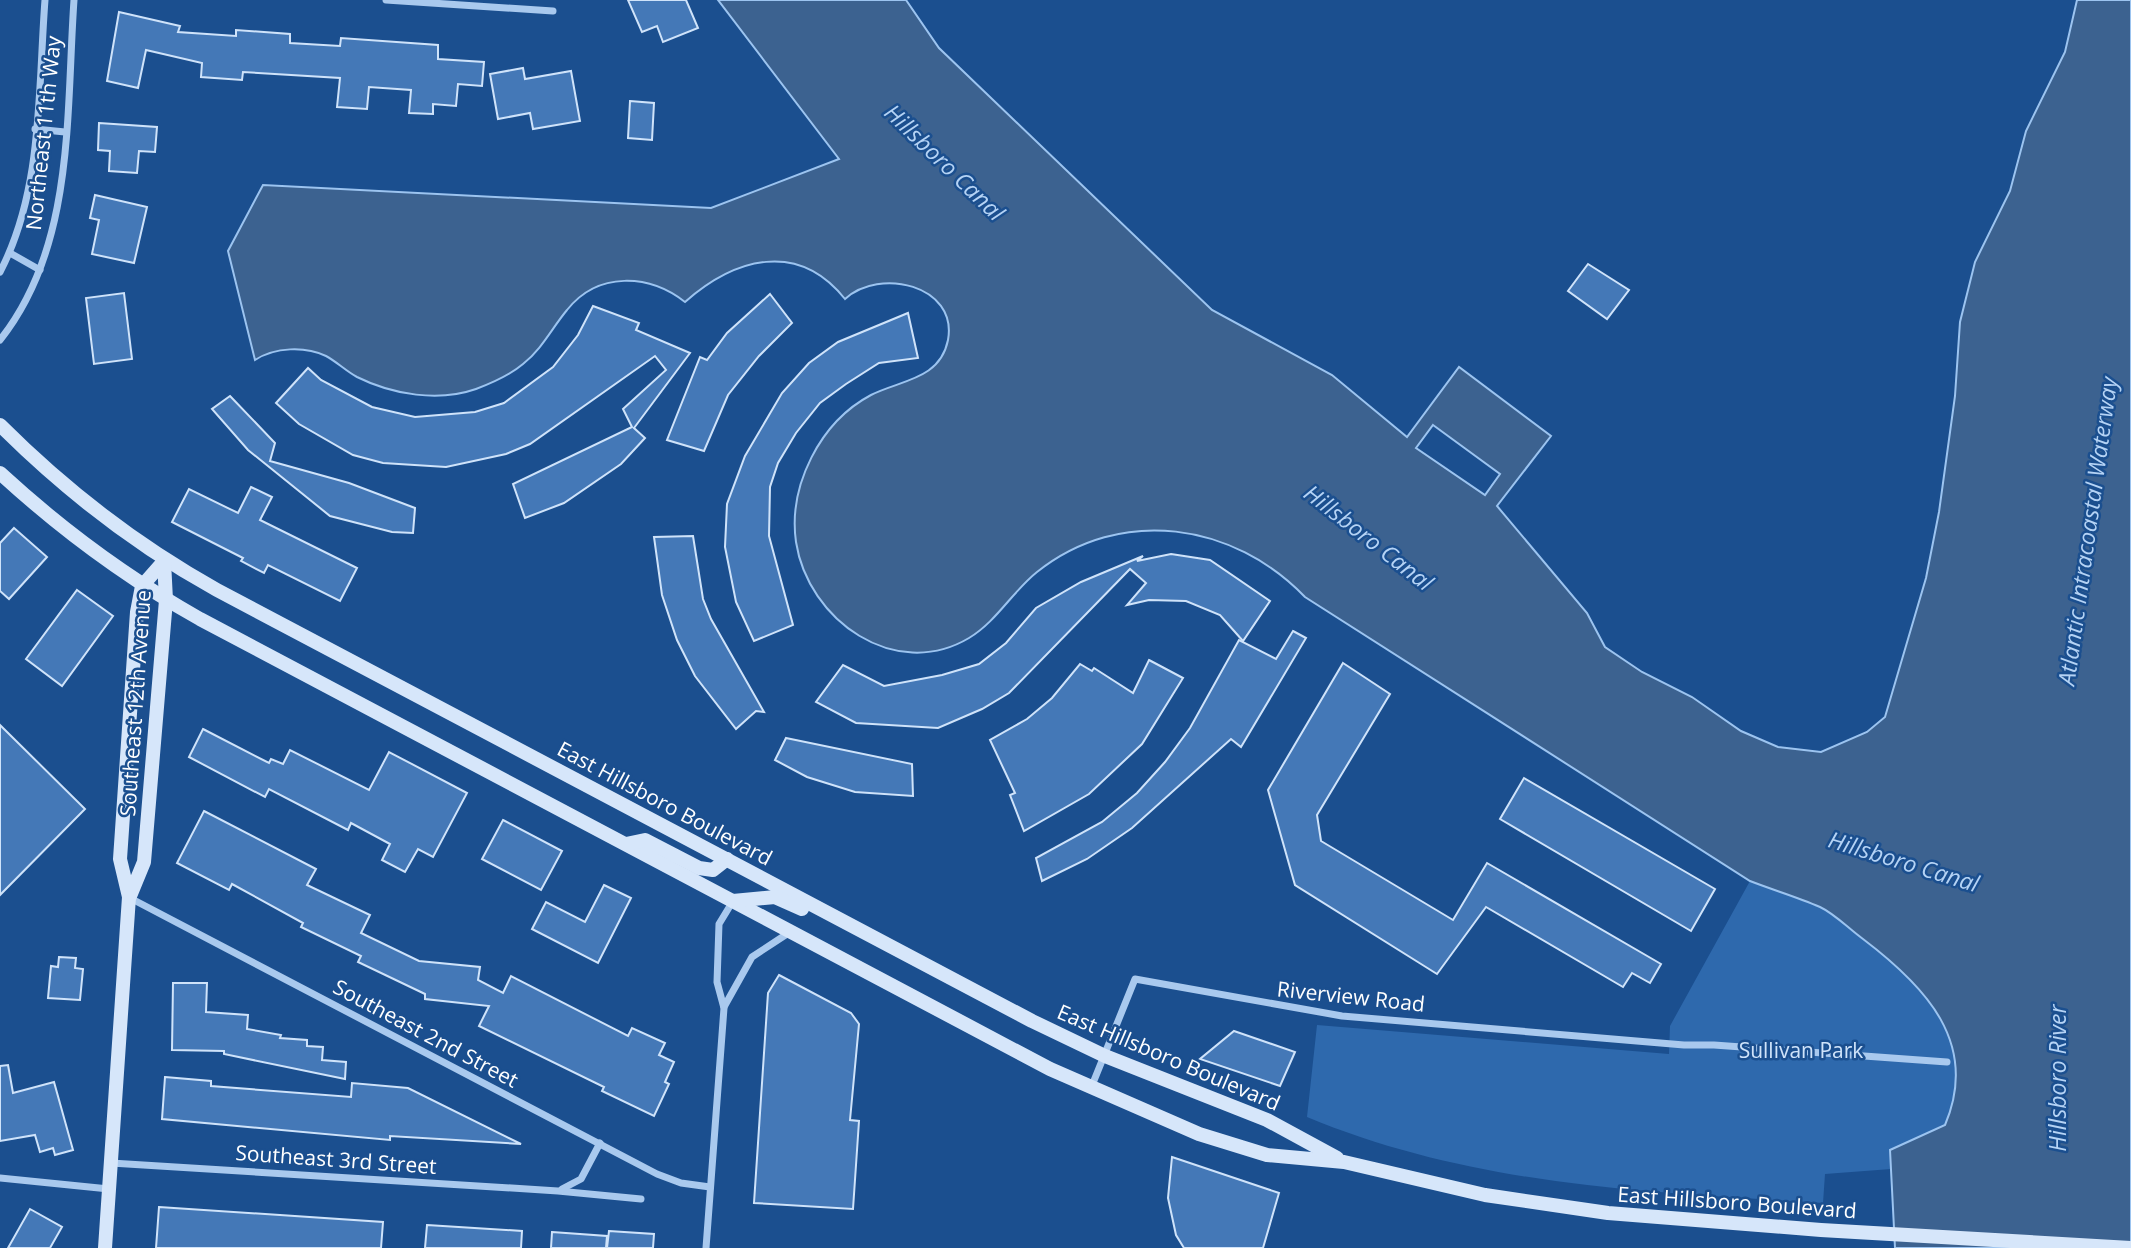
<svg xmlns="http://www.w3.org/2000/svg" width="2131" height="1248" viewBox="0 0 2131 1248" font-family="'Open Sans',sans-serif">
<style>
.green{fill:#2e69ad}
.water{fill:#3c6290;stroke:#9cc4f0;stroke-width:2;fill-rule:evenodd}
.building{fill:#4478b7;stroke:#cfe3fa;stroke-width:2}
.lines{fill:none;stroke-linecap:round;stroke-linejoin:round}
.street{stroke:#a9c9ee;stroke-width:7}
.secondary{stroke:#d6e6fa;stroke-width:14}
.labels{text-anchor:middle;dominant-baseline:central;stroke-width:5;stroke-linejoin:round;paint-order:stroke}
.street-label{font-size:21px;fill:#fff;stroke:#1b4f8f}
.park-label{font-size:21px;fill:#cfe3fa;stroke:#1b4f8f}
.water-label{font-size:23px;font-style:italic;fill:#b5d3f5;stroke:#1b4f8f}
</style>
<rect width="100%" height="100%" fill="#1b4f8f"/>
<path class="green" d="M1750 881C1773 890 1797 897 1820 907 1835 914 1849 929 1863 939 1925 986 1980 1043 1945 1125L1890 1150 1891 1169 1825 1174 1823 1203C1646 1192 1473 1186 1307 1117L1317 1025 1669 1054 1670 1026Z"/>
<path class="water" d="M718 0H906L939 48 1212 310 1332 375 1407 437 1459 367 1551 436 1497 506 1587 613 1605 647 1642 672 1692 697 1741 731 1778 747 1821 752 1867 732 1885 717 1926 578 1939 512 1955 396 1960 322 1975 262 2010 191 2026 131 2065 52 2077 0H2131V1248H1895L1890 1150 1945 1125C1980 1043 1925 986 1863 939 1849 929 1835 914 1820 907 1797 897 1773 890 1750 881L1305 597C1234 523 1121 505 1037 572 1012 592 997 621 969 638 895 682 808 620 796 542 788 486 820 422 871 395 900 380 940 380 948 340 958 285 879 267 845 299 798 240 735 258 685 302 649 274 598 271 567 310 552 328 542 349 523 364 510 375 492 383 476 389 439 402 393 395 357 377 346 371 337 362 326 356 305 346 275 347 255 360L228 251 263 185 711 208 839 159ZM1433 425 1500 474 1485 495 1416 448Z"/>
<g class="building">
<path d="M628 0H686L698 28 663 42 657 26 642 32Z"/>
<path d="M119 12 180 26 178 32 236 36V30L290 34V43L340 46 341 38 438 45V59L484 62 482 86 458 84 456 106 433 104V114L409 113 411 90 369 87 367 109 337 107 340 78 243 72 242 80 201 77 202 63 146 50 138 88 107 81Z"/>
<path d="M523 68 525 79 571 71 580 121 533 129 530 113 498 119 490 74Z"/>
<path d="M630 101 654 103 652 140 628 138Z"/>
<path d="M99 123 157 127 155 152 139 151 137 173 109 171 110 151 98 150Z"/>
<path d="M95 195 147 207 134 263 92 254 99 220 90 218Z"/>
<path d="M1588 264 1629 290 1607 319 1568 291Z"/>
<path d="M124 293 132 359 94 364 86 298Z"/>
<path d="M770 294 792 323 759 356 728 395 704 451 667 440 700 357 707 360 727 333Z"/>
<path d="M593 306 639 323 636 330 690 353 634 428 645 438 621 464 564 503 525 518 513 484 632 427 623 409 666 370 655 356 530 444 506 454 446 467 383 463 353 455 299 424 276 403 308 368 321 380 372 407 415 417 475 412 504 403 553 367 578 335Z"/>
<path d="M908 313 918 358 879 363 846 384 820 403 796 433 778 463 770 487 769 536 793 625 754 641 736 602 725 547 727 504 745 456 782 393 809 363 838 342Z"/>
<path d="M230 396 275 443 270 461 349 483 415 508 413 533 392 532 330 516 248 450 212 409Z"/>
<path d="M251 487 272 497 260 520 357 568 340 601 268 565 264 573 241 561 243 558 172 522 189 489 238 513Z"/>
<path d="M14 528 47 557 9 599 0 591V543Z"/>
<path d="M693 536 703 599 711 619 764 712 756 711 736 729 695 676 677 640 662 595 654 537Z"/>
<path d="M1171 554 1210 560 1270 601 1243 641 1220 615 1186 601 1149 600 1127 605 1146 583 1130 569 1009 693 982 709 938 728 856 723 816 702 843 665 884 686 942 675 979 664 1006 643 1036 608 1081 582 1143 556 1137 561Z"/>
<path d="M77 590 113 616 62 686 26 659Z"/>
<path d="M1293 631 1306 638 1241 747 1231 739 1132 828 1087 859 1042 881 1036 858 1102 822 1137 793 1165 762 1190 728 1239 640 1276 659Z"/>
<path d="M1149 660 1183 678 1142 744 1089 794 1024 831 1010 795 1015 793 990 740 1027 719 1052 698 1080 664 1092 671 1094 668 1133 693Z"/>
<path d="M1343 663 1390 694 1317 815 1321 841 1453 920 1487 863 1661 964 1650 983 1632 973 1623 987 1486 907 1437 974 1295 885 1268 790Z"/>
<path d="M0 725 85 809 0 895Z"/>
<path d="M203 729 269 763 271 759 283 764 290 750 369 790 389 752 467 793 433 857 418 849 405 872 382 860 390 844 351 823 348 830 269 789 265 797 189 757Z"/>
<path d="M786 738 912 764 913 796 855 792 807 777 775 760Z"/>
<path d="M1524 778 1715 889 1691 931 1500 819Z"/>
<path d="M204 811 316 869 307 885 370 915 361 933 419 961 480 967 478 980 503 993 511 976 628 1036 632 1028 665 1043 659 1055 674 1062 665 1082 669 1084 654 1116 602 1091 604 1087 479 1026 489 1006 425 999V994L358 962 361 956 301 927 303 923 232 884 229 890 177 863Z"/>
<path d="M503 820 562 851 541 890 482 859Z"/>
<path d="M604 885 631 898 598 963 532 929 546 902 585 922Z"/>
<path d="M59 957 76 958 75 968 83 969 80 1000 48 998 51 966 58 967Z"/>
<path d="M779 975 851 1013 859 1024 850 1120 859 1121 853 1209 754 1203 768 993Z"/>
<path d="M173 983H207L206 1012 248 1015 247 1029 281 1035 280 1038 307 1040V1046L323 1047 322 1060 346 1062 345 1079 224 1054V1051L172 1050Z"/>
<path d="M1234 1031 1295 1052 1280 1086 1200 1059Z"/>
<path d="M8 1065 13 1093 54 1082 73 1150 55 1155 53 1148 40 1152 35 1135 0 1141V1066Z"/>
<path d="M165 1077 211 1081V1086L351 1097 352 1083 408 1088 521 1144 390 1136V1140L162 1119Z"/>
<path d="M1172 1157 1279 1193 1263 1248H1184L1176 1235 1168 1198Z"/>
<path d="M159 1207 383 1222 381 1248H156Z"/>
<path d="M30 1209 62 1227 50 1248H8Z"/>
<path d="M427 1225 522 1231 521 1248H425Z"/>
<path d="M609 1231 654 1234 653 1248H607Z"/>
<path d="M552 1232 607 1236 606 1248H551Z"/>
</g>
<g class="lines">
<g class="street">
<path d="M386 0 553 11"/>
<path d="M35 129 65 132"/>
<path d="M10 253 40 270"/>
<path d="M0 272C43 190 38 91 45 0"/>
<path d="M0 340C75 246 66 114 74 0"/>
<path d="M130 898 657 1174 681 1183 710 1187"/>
<path d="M724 1007 752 957 790 932"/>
<path d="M1091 1088 1135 979 1342 1016 1684 1045H1714L1947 1062"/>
<path d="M111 1163 558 1191 641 1199"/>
<path d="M0 1178 109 1189"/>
<path d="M562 1189 581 1179 600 1143"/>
<path d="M706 1248 724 1008 717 982 719 924 733 901"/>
</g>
<g class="secondary">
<path d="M0 425C66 491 136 545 217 590L1032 1021 1105 1056 1267 1120 1337 1158"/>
<path d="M0 473C62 530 127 578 200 619L1050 1069 1199 1134 1267 1155 1344 1162 1485 1195 1608 1213 1821 1230 2131 1248"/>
<path d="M626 844 645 840 699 868 713 870 727 859"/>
<path d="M130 896 144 862 166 600 164 561"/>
<path d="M733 901 775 897 802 909"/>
<path d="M105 1248 129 897 120 859 137 612 142 586 164 561"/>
</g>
</g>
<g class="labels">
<g class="street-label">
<text transform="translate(43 133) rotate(-84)">Northeast 11th Way</text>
<text transform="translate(135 703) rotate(-86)">Southeast 12th Avenue</text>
<text transform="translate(665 803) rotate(28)">East Hillsboro Boulevard</text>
<text transform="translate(1351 996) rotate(6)">Riverview Road</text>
<text transform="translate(426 1033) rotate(28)">Southeast 2nd Street</text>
<text transform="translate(1169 1057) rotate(23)">East Hillsboro Boulevard</text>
<text transform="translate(336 1159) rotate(4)">Southeast 3rd Street</text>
<text transform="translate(1737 1202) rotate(4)">East Hillsboro Boulevard</text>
</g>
<g class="park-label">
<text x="1801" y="1050">Sullivan Park</text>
</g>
<g class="water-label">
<text transform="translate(945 162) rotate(44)">Hillsboro Canal</text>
<text transform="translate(2087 531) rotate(-82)">Atlantic Intracoastal Waterway</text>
<text transform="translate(1369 537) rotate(38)">Hillsboro Canal</text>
<text transform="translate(1904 861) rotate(17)">Hillsboro Canal</text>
<text transform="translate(2057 1078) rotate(-90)">Hillsboro River</text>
</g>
</g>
</svg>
